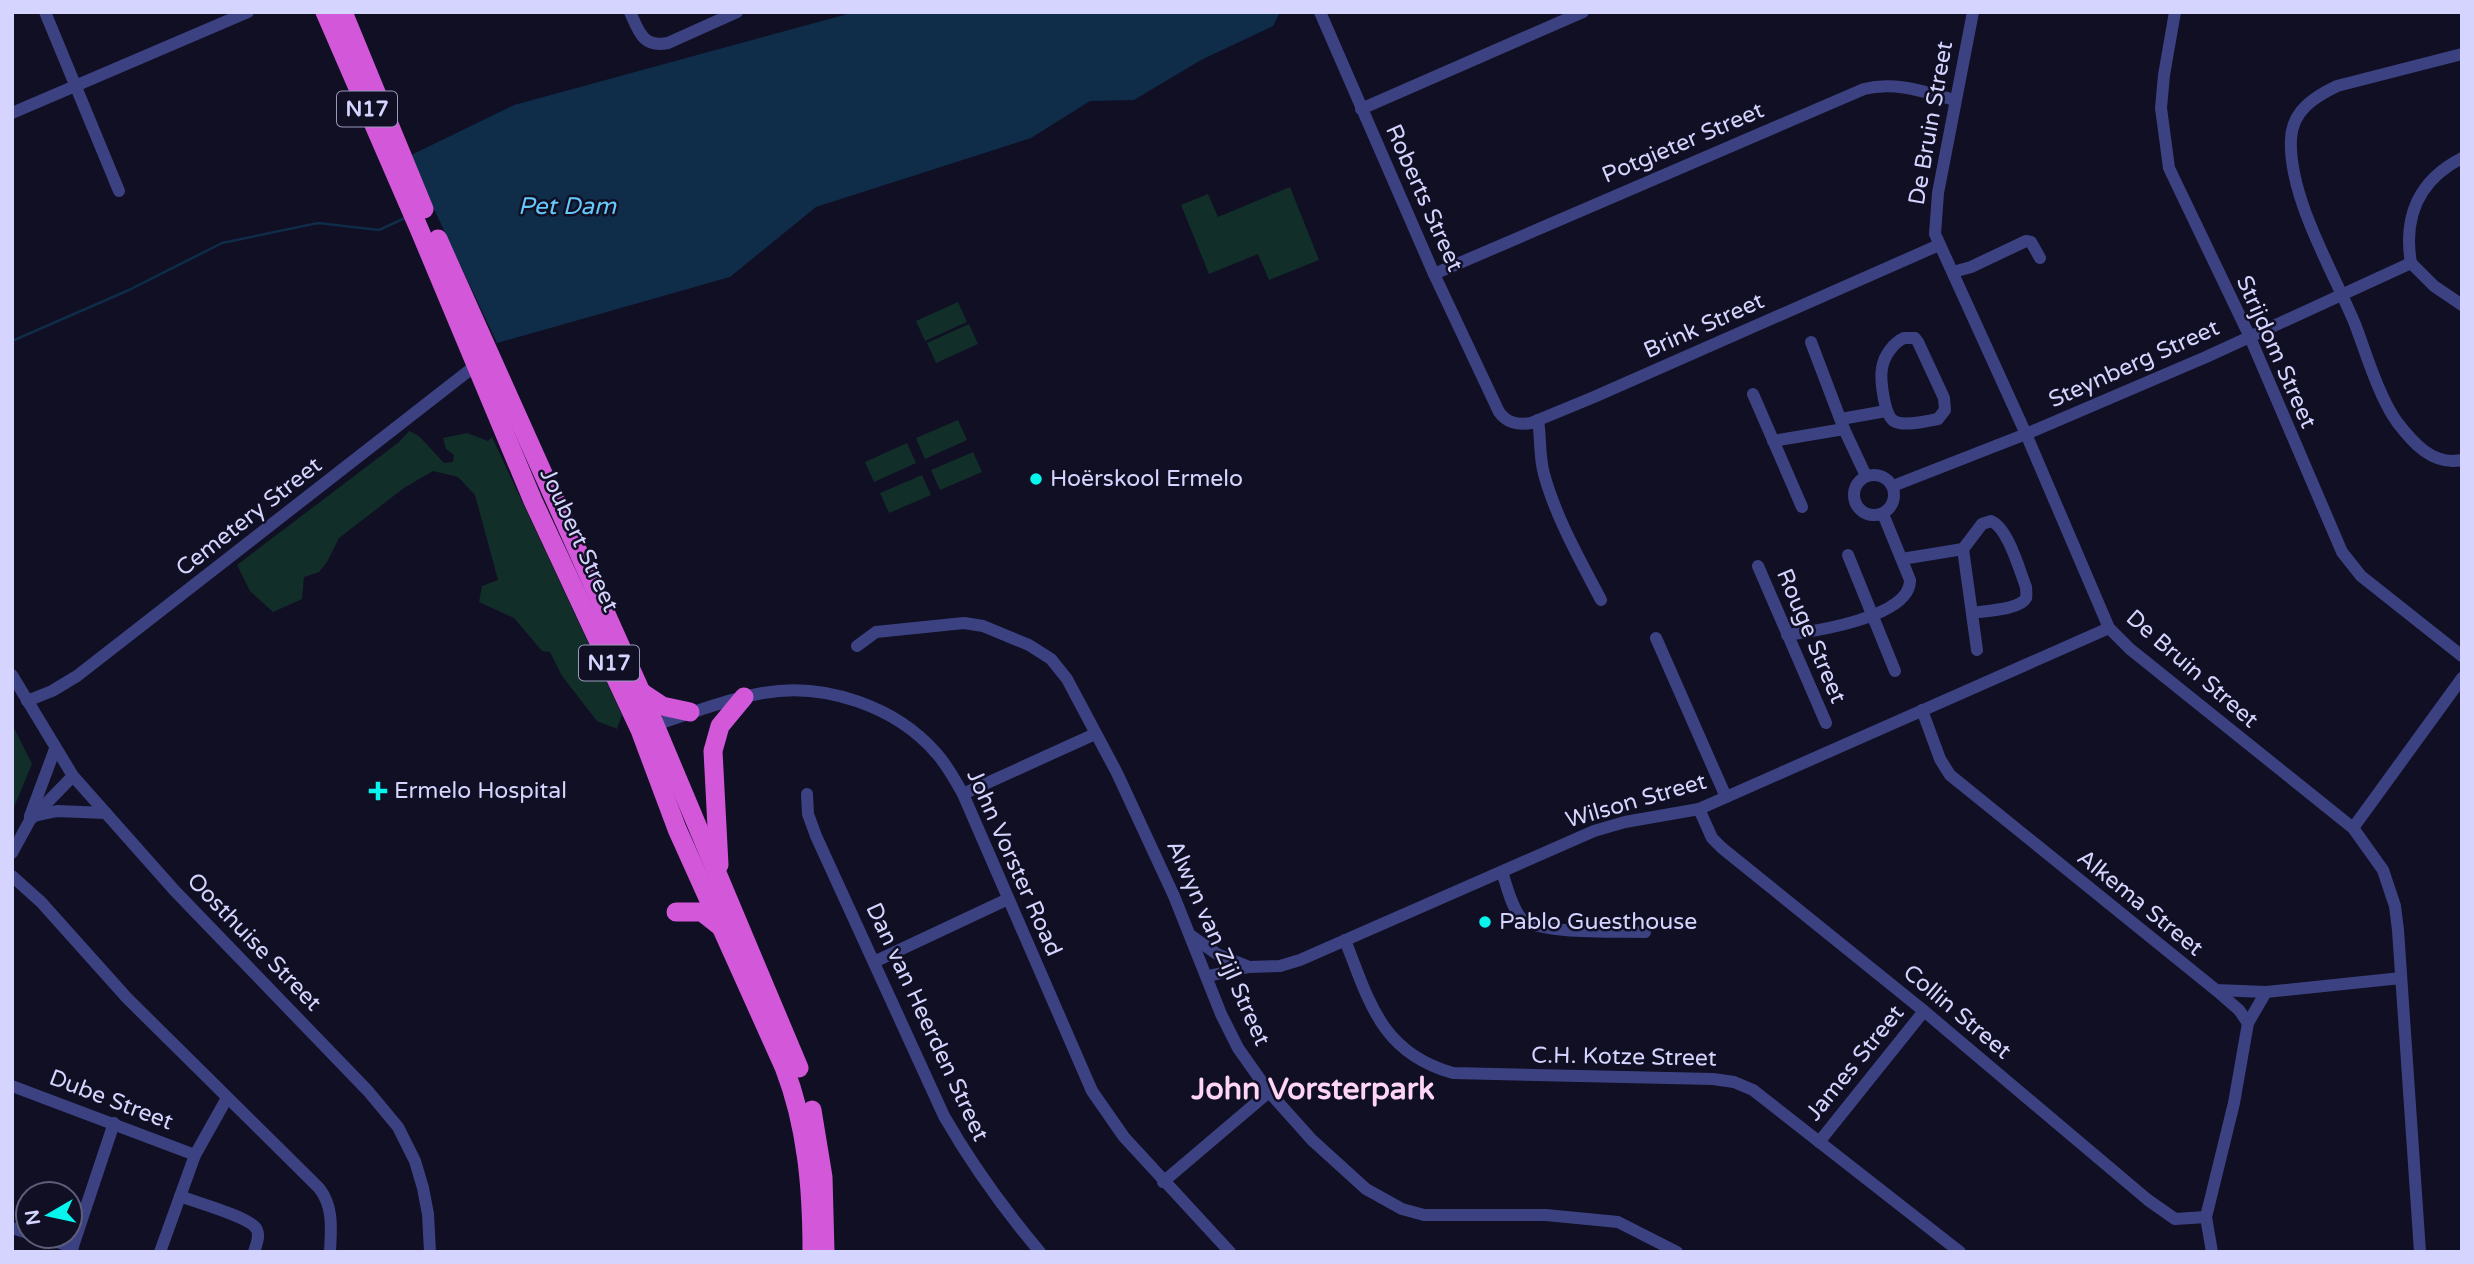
<svg xmlns="http://www.w3.org/2000/svg" width="2474" height="1264" viewBox="0 0 2474 1264" font-family="'Varela Round',sans-serif">
<style>
.green{fill:#122e29}
.water{fill:#0f2c48}
.lines{fill:none;stroke-linecap:round;stroke-linejoin:round}
.stream{stroke:#0f2c48;stroke-width:2.5}
.minor{stroke:#3c4281;stroke-width:12}
.trunk{stroke:#d258d9;stroke-width:19}
.poi-dot{fill:#08f5ee;stroke:#100f24;stroke-width:2.5}
.labels{text-anchor:middle;dominant-baseline:central;stroke-width:5;stroke-linejoin:round;paint-order:stroke}
.shield{fill:#100f24;stroke:#9999bd;stroke-width:2}
.shield-label{font-size:21px;font-weight:bold;fill:#d4d4fe}
.street-label{font-size:23px;fill:#d4d4fe;stroke:#100f24}
.poi-label{font-size:23px;fill:#d4d4fe;stroke:#100f24;text-anchor:start}
.water-label{font-size:24px;font-style:italic;fill:#65c8fa;stroke:#100f24}
.district-label{font-size:30px;font-weight:bold;fill:#fed5f4;stroke:#100f24}
</style>
<rect width="100%" height="100%" fill="#100f24"/>
<g class="green">
<path d="M1290 187 1319 260 1269 280 1258 254 1209 274 1181 205 1208 194 1218 217Z"/>
<path d="M958 302 967 322 925 341 916 321Z"/>
<path d="M969 324 978 344 936 363 927 343Z"/>
<path d="M958 420 967 440 925 459 916 438Z"/>
<path d="M409 431 419 436 444 463 453 462 454 455 446 449 443 438 467 433 488 441 492 437 622 715 617 729 597 721 562 676 550 652 542 651 514 618 479 602 482 586 498 580 475 495 458 477 433 471 404 488 339 538 327 562 319 572 304 577 302 599 273 612 250 591 237 565 399 442Z"/>
<path d="M907 443 916 463 874 482 865 462Z"/>
<path d="M973 452 982 472 940 490 931 470Z"/>
<path d="M922 475 931 495 889 513 880 493Z"/>
<path d="M12 724 32 764 12 812Z"/>
</g>
<path class="water" d="M855 12H1280L1273 26 1201 60 1134 100 1090 101 1031 138 816 207 730 277 497 343 409 156 514 105Z"/>
<g class="lines">
<path class="stream" d="M12 341 129 290 222 243 318 223 379 230 405 218"/>
<g class="minor">
<path d="M45 12 119 191"/>
<path d="M630 12C639 32 643 48 668 43L737 12"/>
<path d="M1320 12 1434 274 1499 412C1507 423 1517 425 1531 423L1594 397 1939 245"/>
<path d="M1973 12 1938 193 1935 234 2026 434 2109 628 2130 649 2353 828 2383 870 2395 906 2398 930 2420 1252"/>
<path d="M2175 12 2164 75 2161 108 2169 168 2249 335 2342 552 2361 576 2462 656"/>
<path d="M2462 54 2337 86C2314 97 2292 111 2291 139 2288 196 2333 271 2355 324 2366 353 2379 397 2397 422 2413 443 2433 466 2462 460"/>
<path d="M1361 109 1583 12"/>
<path d="M12 113 248 12"/>
<path d="M2411 263C2403 216 2419 180 2462 158"/>
<path d="M2411 263 2434 286 2462 305"/>
<path d="M1953 272 1971 267 2026 241 2031 242 2040 258"/>
<path d="M1434 274 1864 89C1895 81 1925 92 1955 100"/>
<path d="M1904 338H1915L1918 342 1944 398 1945 410 1938 419C1926 421 1904 427 1894 421 1884 415 1880 379 1882 368 1884 356 1893 343 1904 338Z"/>
<path d="M1811 342 1844 429 1866 476"/>
<path d="M1753 394 1802 507"/>
<path d="M1841 419 1886 411"/>
<path d="M1538 420C1541 438 1539 457 1544 474 1556 518 1580 560 1601 600"/>
<path d="M1773 441 1844 429"/>
<circle cx="1874" cy="495" r="20"/>
<path d="M1893 486 2026 434 2206 357 2411 263"/>
<path d="M1848 555 1895 671"/>
<path d="M1902 559 1963 549"/>
<path d="M1758 566 1826 723"/>
<path d="M1972 613C1983 611 2020 610 2026 598 2027 596 2026 590 2026 587 2019 569 2008 528 1991 521L1982 524 1963 549 1977 650"/>
<path d="M1787 635C1816 631 1911 617 1910 580L1883 514"/>
<path d="M1656 638 1726 797"/>
<path d="M857 646 876 632 964 623 983 626 1029 645 1051 659 1067 679 1117 773 1174 896 1221 1014 1238 1048 1269 1092 1312 1140 1366 1189 1402 1209 1424 1215H1546L1618 1222 1677 1252"/>
<path d="M12 675 73 776 175 891 368 1091 398 1127 415 1161 423 1188 428 1214 430 1252"/>
<path d="M27 701 52 691 77 676 480 362"/>
<path d="M1922 710 1940 759 1950 775 2216 990 2266 992 2401 978"/>
<path d="M650 727C688 714 724 700 763 693 824 682 896 706 937 754 947 765 955 780 963 794L1092 1091 1124 1137 1230 1252"/>
<path d="M807 794 808 814 816 836 944 1116C972 1165 1003 1208 1040 1252"/>
<path d="M963 794 1095 734"/>
<path d="M1699 809 1712 838 1722 848 1924 1011 2148 1200 2175 1219 2206 1217"/>
<path d="M30 816 55 749"/>
<path d="M34 816 57 811 106 813"/>
<path d="M2353 828 2462 678"/>
<path d="M12 853 30 820 73 776"/>
<path d="M1502 872C1507 886 1511 906 1521 918 1537 935 1620 931 1645 932"/>
<path d="M12 876 41 902 127 998 319 1188C334 1207 331 1229 330 1252"/>
<path d="M1190 935 1217 954 1247 966"/>
<path d="M1345 940C1369 1001 1381 1053 1453 1073L1713 1079 1734 1082 1753 1090 1960 1252"/>
<path d="M876 961 1008 899"/>
<path d="M1208 976 1249 967 1280 966 1300 960 1594 831 1625 822 1699 809 2109 628"/>
<path d="M2216 990 2239 1010 2248 1023"/>
<path d="M12 1086 195 1155"/>
<path d="M1819 1142 1924 1011"/>
<path d="M1163 1182 1269 1092"/>
<path d="M180 1196C194 1202 252 1217 257 1230 260 1237 256 1245 254 1252"/>
<path d="M12 1228 28 1233"/>
<path d="M38 1236 73 1247"/>
<path d="M71 1252 114 1123"/>
<path d="M160 1252 195 1155 227 1098"/>
<path d="M2212 1252 2206 1217 2234 1103 2248 1023 2266 992"/>
</g>
<g class="trunk">
<path d="M325 12 420 231 533 501 640 730 677 829 784 1067C807 1126 812 1189 812 1252"/>
<path d="M343 12 424 209"/>
<path d="M438 239 641 692 799 1068"/>
<path d="M641 692 662 706 690 712"/>
<path d="M719 865 713 751 720 726 744 697"/>
<path d="M676 912H702L721 927"/>
<path d="M812 1110 823 1177 825 1252"/>
</g>
</g>
<g class="poi-dot">
<circle cx="1036" cy="479" r="7"/>
<path d="M374.5 780.5h7v7h7v7h-7v7h-7v-7h-7v-7h7z"/>
<circle cx="1485" cy="922" r="7"/>
</g>
<g class="labels">
<g class="shield">
<rect x="337" y="91.5" width="60" height="35" rx="5"/>
<rect x="579" y="645.5" width="60" height="35" rx="5"/>
</g>
<g class="shield-label">
<text x="367" y="109">N17</text>
<text x="609" y="663">N17</text>
</g>
<g class="street-label">
<text transform="translate(1931 123) rotate(-80)">De Bruin Street</text>
<text transform="translate(1683 143) rotate(-23)">Potgieter Street</text>
<text transform="translate(1424 198) rotate(66)">Roberts Street</text>
<text transform="translate(1704 326) rotate(-24)">Brink Street</text>
<text transform="translate(2276 352) rotate(66)">Strijdom Street</text>
<text transform="translate(2134 364) rotate(-24)">Steynberg Street</text>
<text transform="translate(249 517) rotate(-38)">Cemetery Street</text>
<text transform="translate(579 540) rotate(65)">Joubert Street</text>
<text transform="translate(1811 636) rotate(67)">Rouge Street</text>
<text transform="translate(2192 669) rotate(41)">De Bruin Street</text>
<text transform="translate(1636 801) rotate(-16)">Wilson Street</text>
<text transform="translate(1014 863) rotate(66)">John Vorster Road</text>
<text transform="translate(2140 903) rotate(39)">Alkema Street</text>
<text transform="translate(254 942) rotate(46)">Oosthuise Street</text>
<text transform="translate(1218 943) rotate(66)">Alwyn van Zijl Street</text>
<text transform="translate(1957 1012) rotate(40)">Collin Street</text>
<text transform="translate(927 1022) rotate(65)">Dan van Heerden Street</text>
<text transform="translate(1624 1057) rotate(1)">C.H. Kotze Street</text>
<text transform="translate(1855 1063) rotate(-51)">James Street</text>
<text transform="translate(111 1100) rotate(21)">Dube Street</text>
</g>
<g class="poi-label">
<text x="1050" y="479">Hoërskool Ermelo</text>
<text x="394" y="791">Ermelo Hospital</text>
<text x="1499" y="922">Pablo Guesthouse</text>
</g>
<g class="water-label">
<text x="567" y="206">Pet Dam</text>
</g>
<g class="district-label">
<text x="1313" y="1089">John Vorsterpark</text>
</g>
</g>
<rect width="2474" height="1264" fill="none" stroke="#d4d4fe" stroke-width="28"/>
<g transform="translate(49 1215) rotate(261)"><circle r="33" fill="#100f24" stroke="#5e5e7b" stroke-width="2"/>
<path d="M0-5L12 26L0 18L-12 26Z" fill="#08f5ee"/>
<text y="-10" font-size="19" font-weight="bold" text-anchor="middle" fill="#d4d4fe">N</text>
</g>
</svg>
